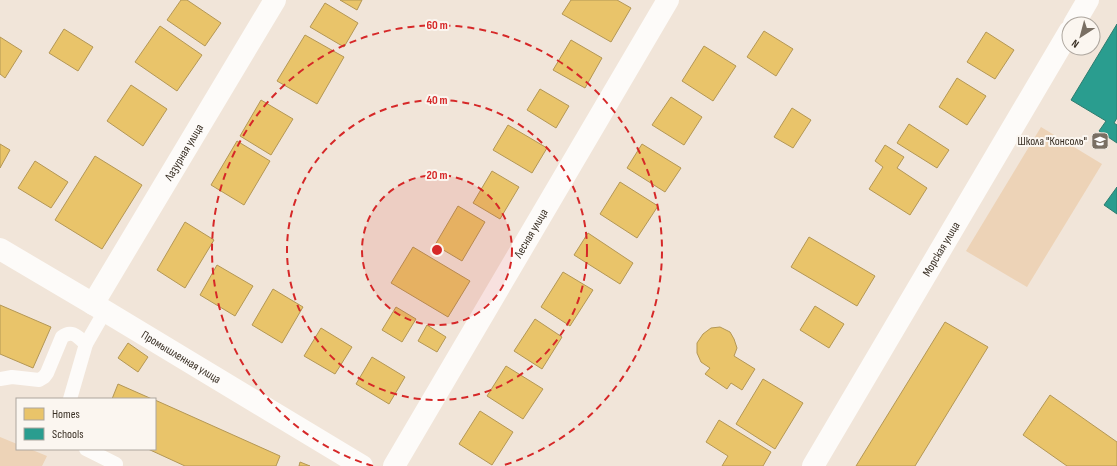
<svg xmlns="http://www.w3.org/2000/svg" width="1117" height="466" viewBox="0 0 1117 466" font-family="'Sofia Sans Condensed',sans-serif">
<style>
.green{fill:#edd3b7}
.homes{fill:#e9c46a;stroke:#b49755}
.schools{fill:#2a9d8f;stroke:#2e7c6f}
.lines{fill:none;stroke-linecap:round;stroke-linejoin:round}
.service{stroke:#fdfbf9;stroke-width:14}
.minor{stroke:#fdfbf9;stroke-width:22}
.tertiary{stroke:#fdfbf9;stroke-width:22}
.ring{fill:none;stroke:#d62828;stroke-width:2;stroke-dasharray:7 5}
.labels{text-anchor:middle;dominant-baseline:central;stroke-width:4;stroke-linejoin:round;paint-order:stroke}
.poi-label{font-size:12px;fill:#392f24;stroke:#fbf6f0;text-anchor:end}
.street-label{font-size:12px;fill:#392f24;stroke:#fbf6f0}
.centre{fill:#d62828;stroke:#fbf6f0;stroke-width:2}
.ring-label{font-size:12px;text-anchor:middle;font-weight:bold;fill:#d62828;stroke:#fbf6f0;stroke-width:4;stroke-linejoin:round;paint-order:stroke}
</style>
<rect width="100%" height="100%" fill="#f1e5d9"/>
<g class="green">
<path d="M1041 127 1102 164 1027 287 966 251Z"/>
<path d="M0 437 17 444V449H30L47 456 42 466H0Z"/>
</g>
<g class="homes">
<path d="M181 0H187L221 23 205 46 167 20Z"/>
<path d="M340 0H362L357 10Z"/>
<path d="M571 0H617L631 8 611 42 562 14Z"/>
<path d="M325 3 358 23 344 47 310 27Z"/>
<path d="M160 26 202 55 177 91 135 62Z"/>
<path d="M64 29 93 47 78 71 49 53Z"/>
<path d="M764 31 793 49 776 76 747 57Z"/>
<path d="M986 32 1014 50 995 79 967 62Z"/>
<path d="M305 35 344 57 317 104 277 81Z"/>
<path d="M0 37 22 51 5 78 0 74Z"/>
<path d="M571 40 602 58 585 88 553 70Z"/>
<path d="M704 46 736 66 713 101 682 81Z"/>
<path d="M957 78 986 96 967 125 939 107Z"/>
<path d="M131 85 167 109 143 146 107 121Z"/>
<path d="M540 89 569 106 556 128 527 110Z"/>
<path d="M671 97 702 117 684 145 652 125Z"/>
<path d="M261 100 293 119 271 155 240 136Z"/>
<path d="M792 108 811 120 793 148 774 137Z"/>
<path d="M909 124 949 150 937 168 897 143Z"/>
<path d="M508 125 547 148 532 173 493 150Z"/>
<path d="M237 141 270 161 244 205 211 185Z"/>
<path d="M0 144 10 150 0 168Z"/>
<path d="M642 144 681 168 665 192 627 168Z"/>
<path d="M885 145 904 157 897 168 927 188 910 215 869 189 883 167 875 161Z"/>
<path d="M95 156 142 185 102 249 55 220Z"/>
<path d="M35 161 68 182 51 208 18 188Z"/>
<path d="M492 171 519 187 500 219 473 203Z"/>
<path d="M620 182 658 206 637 238 600 214Z"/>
<path d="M458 206 485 222 462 261 435 245Z"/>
<path d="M185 222 214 240 185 288 157 270Z"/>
<path d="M588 233 633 263 620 284 574 255Z"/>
<path d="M809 237 875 276 857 306 791 267Z"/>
<path d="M413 247 470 281 448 317 391 283Z"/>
<path d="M217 265 253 286 235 316 200 295Z"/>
<path d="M563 272 593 290 570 326 541 307Z"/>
<path d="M273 289 303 307 282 343 252 325Z"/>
<path d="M0 305 51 327 33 368 0 354Z"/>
<path d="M815 306 844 324 829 348 800 330Z"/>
<path d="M396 307 416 319 402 342 382 330Z"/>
<path d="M535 319 562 337 542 369 514 351Z"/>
<path d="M945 322 988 347 915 466H856Z"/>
<path d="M427 325 446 337 437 352 418 341Z"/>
<path d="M720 327 730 332 734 339 737 348 734 356 755 369 742 390 731 383 727 389 705 374 710 368 701 362 697 353V343L703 334 711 328Z"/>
<path d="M321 328 352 347 335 374 304 356Z"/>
<path d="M128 343 148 357 138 372 118 358Z"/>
<path d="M372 357 405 377 389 404 356 384Z"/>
<path d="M506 366 543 389 523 419 487 396Z"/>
<path d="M763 379 803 403 775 449 736 424Z"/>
<path d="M118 384 152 399H112Z"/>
<path d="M1050 395 1117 442V466H1067L1023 435Z"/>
<path d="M155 400 280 456 276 466H185L148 449H155Z"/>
<path d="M480 411 513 432 492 465 459 444Z"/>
<path d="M719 420 771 452 763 466H722L728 456 706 442Z"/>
<path d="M300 462 310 466H299Z"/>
</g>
<g class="schools">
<path d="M1117 24V118L1114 123 1117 125V143L1099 131 1106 121 1071 100Z"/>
<path d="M1117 187V214L1104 205Z"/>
</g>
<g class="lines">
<g class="service">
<path d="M0 379 12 377 39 380 44 377 47 373 62 337C72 329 78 337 86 344"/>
<path d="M70 399 86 344 105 311"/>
<path d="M86 449 116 464 115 466"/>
</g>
<g class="minor">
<path d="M1074 24 1088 0"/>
<path id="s1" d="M93 304 275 0"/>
<path id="s2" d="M394 466 668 0"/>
<path id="s3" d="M813 466 1069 32"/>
</g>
<path class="tertiary" id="s4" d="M0 249 105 311 362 466"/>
</g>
<circle cx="437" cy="250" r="75" fill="#d62828" fill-opacity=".12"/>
<g class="ring">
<circle cx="437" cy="250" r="75"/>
<circle cx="437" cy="250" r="150"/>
<path d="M373 466A225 225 0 1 1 501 466"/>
</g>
<defs>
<symbol id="school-square" viewBox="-11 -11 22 22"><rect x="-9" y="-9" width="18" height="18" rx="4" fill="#796f63" stroke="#fbf6f0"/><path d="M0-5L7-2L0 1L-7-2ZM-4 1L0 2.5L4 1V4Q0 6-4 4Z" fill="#fff"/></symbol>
</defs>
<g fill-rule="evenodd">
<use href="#school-square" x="1090" y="131" width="20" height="20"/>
</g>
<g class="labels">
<g class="poi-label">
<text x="1087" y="141">Школа "Консоль"</text>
</g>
<g class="street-label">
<text stroke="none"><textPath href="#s1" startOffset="177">Лазурная улица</textPath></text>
<text stroke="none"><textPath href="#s2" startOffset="270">Лесная улица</textPath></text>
<text stroke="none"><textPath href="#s3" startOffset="252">Морская улица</textPath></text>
<text stroke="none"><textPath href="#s4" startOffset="211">Промышленная улица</textPath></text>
</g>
</g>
<circle cx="437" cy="250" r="6" class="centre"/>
<g class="ring-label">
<text x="437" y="29">60 m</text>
<text x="437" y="104">40 m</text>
<text x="437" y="179">20 m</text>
</g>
<rect x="16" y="398" width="140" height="52" fill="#fbf6f0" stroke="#ada69e"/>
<rect x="24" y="408" width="20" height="12" fill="#e9c46a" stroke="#ada69e"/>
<text x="52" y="418" font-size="12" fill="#392f24">Homes</text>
<rect x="24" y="428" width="20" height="12" fill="#2a9d8f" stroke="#ada69e"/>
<text x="52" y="438" font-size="12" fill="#392f24">Schools</text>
<g transform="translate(1081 36) rotate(216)"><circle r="19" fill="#fbf6f0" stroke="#ada69e"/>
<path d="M0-3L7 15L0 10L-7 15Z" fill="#796f63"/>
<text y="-6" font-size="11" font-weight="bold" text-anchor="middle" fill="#392f24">N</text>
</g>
</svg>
